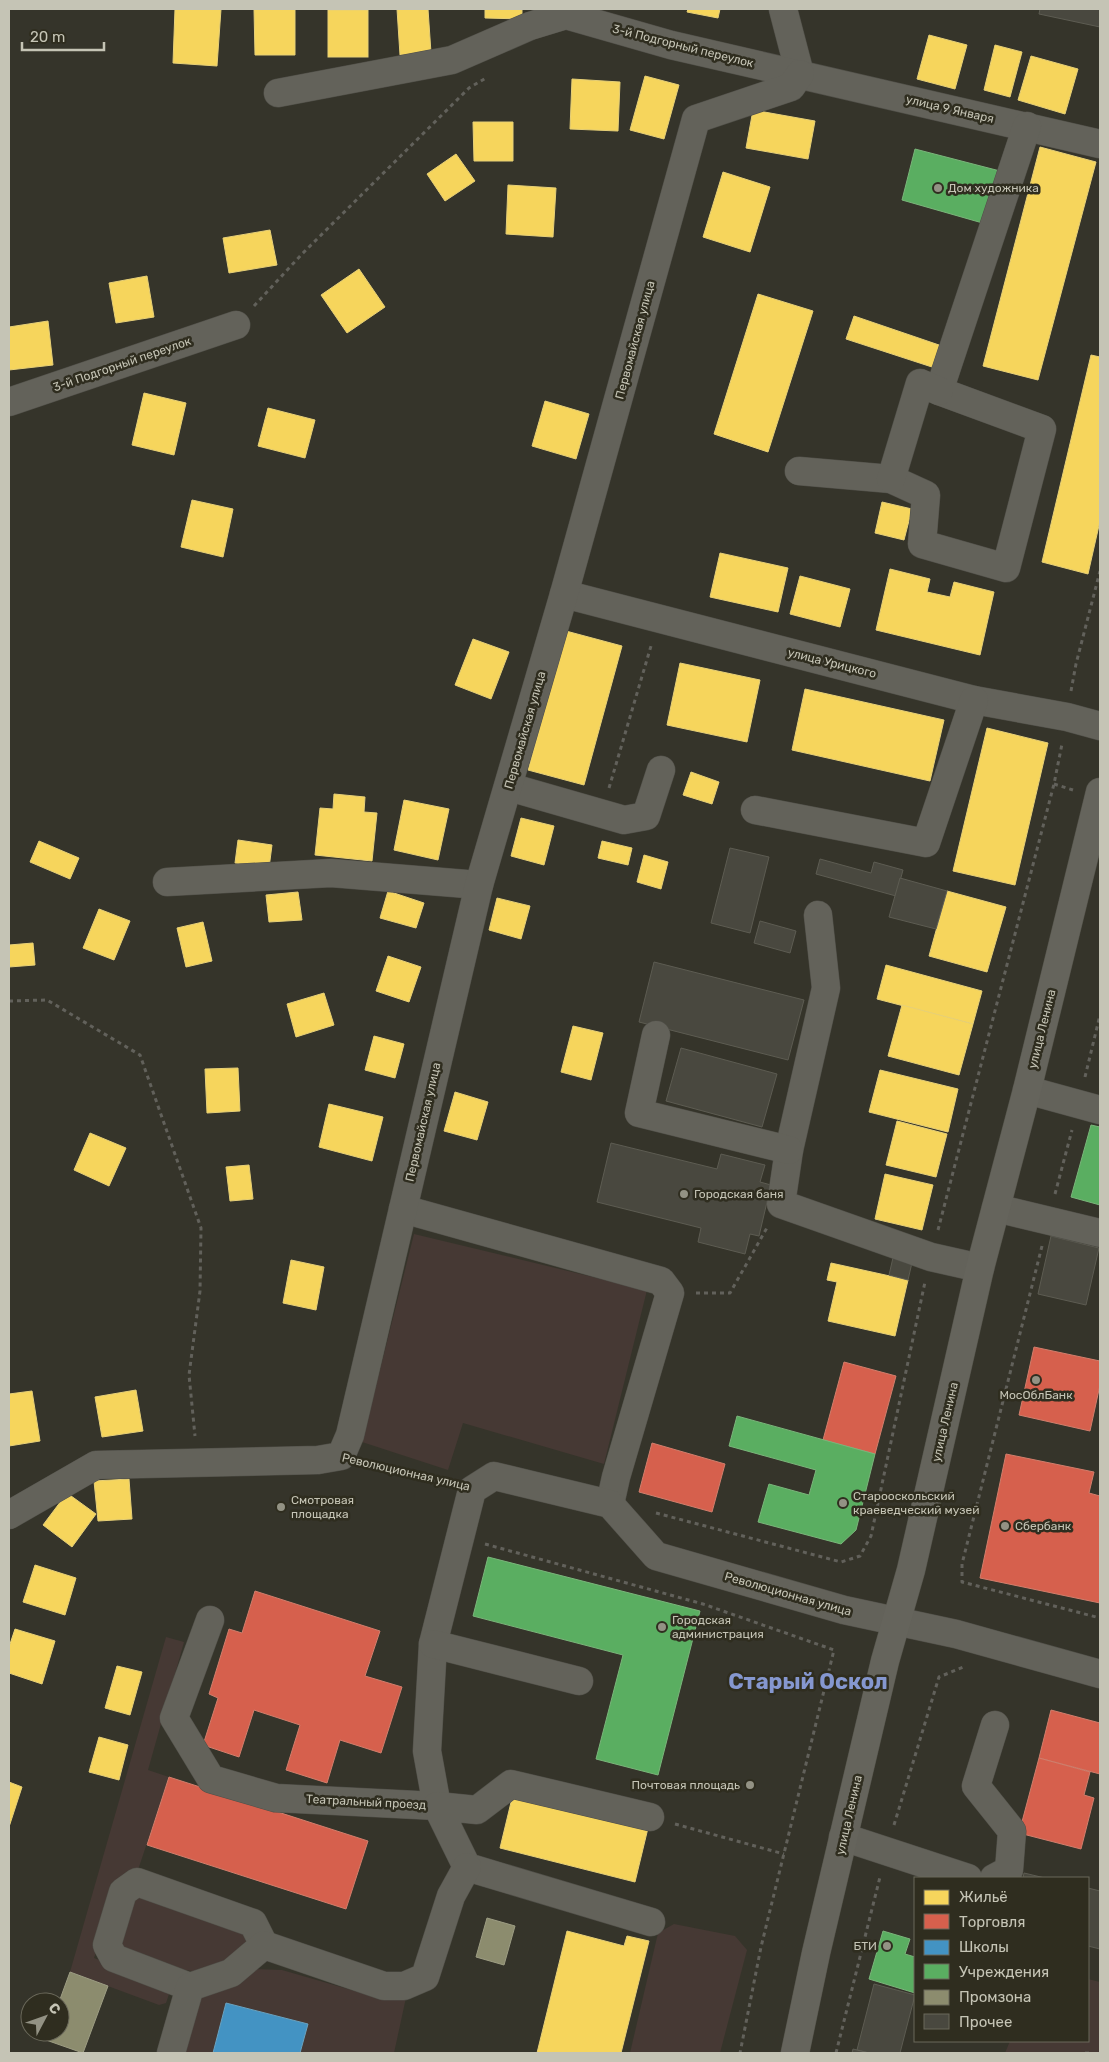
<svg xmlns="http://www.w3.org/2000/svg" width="1109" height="2062" viewBox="0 0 1109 2062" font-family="Rubik,sans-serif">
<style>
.green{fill:#463934}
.homes{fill:#f6d55c;stroke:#e7d077}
.shops{fill:#d6604d;stroke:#d17e6c}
.schools{fill:#4393c3;stroke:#6aa2bf}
.public{fill:#5aae61;stroke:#7ab57a}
.industry{fill:#8c8c6e;stroke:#9d9d83}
.building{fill:#49483f;stroke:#5d5c52}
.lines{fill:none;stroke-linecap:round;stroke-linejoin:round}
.minor-casing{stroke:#504f48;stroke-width:29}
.major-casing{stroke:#525148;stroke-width:29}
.path{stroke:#62615b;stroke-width:3;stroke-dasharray:4 4;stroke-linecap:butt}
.minor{stroke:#63625a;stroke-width:28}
.major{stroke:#65645c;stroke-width:28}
.poi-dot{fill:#939284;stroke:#2f2d1f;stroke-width:2}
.labels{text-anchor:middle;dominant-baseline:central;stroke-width:5;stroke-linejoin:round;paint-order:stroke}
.street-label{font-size:12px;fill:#c5c4b5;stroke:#2f2d1f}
.poi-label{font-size:12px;fill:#c5c4b5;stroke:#2f2d1f;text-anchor:start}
.town-label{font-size:22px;font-weight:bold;fill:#8597cf;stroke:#2f2d1f}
</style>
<rect width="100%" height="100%" fill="#35342a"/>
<g class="green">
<path d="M414 1234 647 1290 604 1464 463 1423 448 1470 362 1442Z"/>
<path d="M166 1637 184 1642 148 1770 169 1777 135 1879 122 1875 94 1958 166 1986 169 1994 166 2003 159 2005 70 1972Z"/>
<path d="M135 1896 143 1897 240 1930 250 1940 248 1949C237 1954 217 1969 206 1971 187 1975 136 1957 121 1945Z"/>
<path d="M674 1924 735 1936 747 1950 720 2053H630L658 1933Z"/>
<path d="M253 1969 282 1970 379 1998 407 1993 394 2053H300L307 2024 226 2003 213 2053H183L195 2004 206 1992Z"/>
<path d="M1088 1979 1100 1982V2053H1005L1010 2041H1088Z"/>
</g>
<g class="homes">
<path d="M175 9H221L217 66 173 63Z"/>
<path d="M254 9H295V55H255Z"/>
<path d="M397 9H428L431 53 400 55Z"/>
<path d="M485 9H522V19L485 18Z"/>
<path d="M688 9H720L718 18 687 12Z"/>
<rect x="328" y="10" width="40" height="47"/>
<path d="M929 35 967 45 955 89 917 79Z"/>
<path d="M995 45 1022 52 1010 97 984 90Z"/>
<path d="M1031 56 1078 69 1065 114 1018 100Z"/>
<path d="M645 76 679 85 664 139 630 130Z"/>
<path d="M572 79 620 82 618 131 570 129Z"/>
<path d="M753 110 815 121 808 159 746 148Z"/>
<path d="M473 122H513V161H474Z"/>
<path d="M1040 147 1096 162 1038 380 983 366Z"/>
<path d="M456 154 475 181 445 201 427 174Z"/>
<path d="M723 172 770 187 750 252 703 237Z"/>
<path d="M508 185 556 188 553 237 506 234Z"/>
<path d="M270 230 277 265 229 273 223 238Z"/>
<path d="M359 269 385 307 347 333 321 295Z"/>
<path d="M147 276 154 317 116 323 109 283Z"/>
<path d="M758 294 813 311 768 452 714 434Z"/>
<path d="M854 316 942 346 935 368 846 339Z"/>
<path d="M48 321 53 365 9 370V327Z"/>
<path d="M1091 355 1100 357V521L1088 574 1042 562Z"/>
<path d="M144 393 186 403 174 455 132 445Z"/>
<path d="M545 401 589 414 576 459 532 446Z"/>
<path d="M268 408 315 420 305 458 258 446Z"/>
<path d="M192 500 233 509 223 557 181 547Z"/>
<path d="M882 502 912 509 904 540 875 533Z"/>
<path d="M720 553 788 568 778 612 710 597Z"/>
<path d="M890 569 930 579 927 592 950 597 954 582 994 592 980 655 876 630Z"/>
<path d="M800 576 850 589 840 627 790 614Z"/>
<path d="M566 631 622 646 584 785 528 770Z"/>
<path d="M473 639 509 652 491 699 455 685Z"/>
<path d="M680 663 760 680 747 742 667 725Z"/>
<path d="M805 689 944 720 930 781 792 750Z"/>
<path d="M987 728 1048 743 1015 885 953 871Z"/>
<path d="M691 772 719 782 712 804 683 795Z"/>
<path d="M334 794 365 797 364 812 377 813 372 861 315 855 320 808 333 809Z"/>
<path d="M404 800 449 809 438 860 394 850Z"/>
<path d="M521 818 554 826 544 865 511 856Z"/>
<path d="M238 840 272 845 269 868 235 863Z"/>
<path d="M39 841 79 858 70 879 30 862Z"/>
<path d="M602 841 632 848 628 865 598 858Z"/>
<path d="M644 855 668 862 661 889 637 882Z"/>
<path d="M388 891 424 903 416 928 380 918Z"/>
<path d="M947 891 1006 907 987 972 929 956Z"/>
<path d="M298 892 302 920 269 922 266 895Z"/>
<path d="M497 898 530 906 521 939 489 930Z"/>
<path d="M99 909 130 921 114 960 83 948Z"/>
<path d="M203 922 212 961 186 967 177 928Z"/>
<path d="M33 943 35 965 9 967V945Z"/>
<path d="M388 956 421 967 409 1002 376 991Z"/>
<path d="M886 965 982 991 973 1024 877 999Z"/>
<path d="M324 993 334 1025 296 1037 287 1004Z"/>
<path d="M902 1005 973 1024 959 1075 888 1056Z"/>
<path d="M573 1026 603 1033 591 1080 561 1072Z"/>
<path d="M374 1036 404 1044 395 1078 365 1070Z"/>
<path d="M238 1068 240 1111 207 1113 205 1069Z"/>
<path d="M880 1070 958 1089 948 1132 869 1112Z"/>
<path d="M455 1092 488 1102 477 1140 444 1131Z"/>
<path d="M329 1104 383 1117 372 1161 319 1147Z"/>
<path d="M897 1121 947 1134 936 1177 886 1165Z"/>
<path d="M90 1133 126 1148 109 1186 74 1170Z"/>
<path d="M249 1165 253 1199 230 1201 226 1167Z"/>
<path d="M885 1174 933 1185 922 1230 875 1219Z"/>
<path d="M291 1260 324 1267 316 1310 283 1303Z"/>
<path d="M831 1263 908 1280 895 1336 828 1321 837 1282 827 1280Z"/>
<path d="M136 1390 143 1431 102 1437 95 1397Z"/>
<path d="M32 1391 40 1441 9 1446V1394Z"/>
<path d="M129 1479 132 1519 98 1521 94 1481Z"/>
<path d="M67 1493 96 1514 72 1547 43 1525Z"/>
<path d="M35 1565 76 1578 65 1615 23 1602Z"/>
<path d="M15 1629 55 1641 42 1684 9 1673V1647Z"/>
<path d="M117 1666 142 1672 130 1715 105 1708Z"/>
<path d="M99 1737 128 1745 119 1780 89 1772Z"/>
<path d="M9 1782 22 1787 9 1827Z"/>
<path d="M513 1794 648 1828 635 1882 500 1848Z"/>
<path d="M567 1931 624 1946 627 1936 649 1941 621 2053H537Z"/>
</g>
<g class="shops">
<path d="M1034 1347 1100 1361V1385L1090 1431 1019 1415Z"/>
<path d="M844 1362 896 1376 875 1454 823 1440Z"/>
<path d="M652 1443 725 1464 712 1512 639 1492Z"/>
<path d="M1006 1454 1094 1472 1089 1493 1100 1496V1603L980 1578Z"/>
<path d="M255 1591 380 1631 365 1676 402 1687 381 1753 340 1740 327 1783 286 1770 300 1725 254 1710 239 1757 203 1745 218 1698 209 1694 229 1629 242 1633Z"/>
<path d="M1051 1710 1100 1723V1774L1039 1758Z"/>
<path d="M1039 1758 1090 1772 1084 1795 1094 1798 1081 1849 1019 1833Z"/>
<path d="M169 1777 368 1841 346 1909 147 1845Z"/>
</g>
<path class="schools" d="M226 2003 308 2024 300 2053H213Z"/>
<g class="public">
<path d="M915 149 1000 171 986 224 902 200Z"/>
<path d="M1091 1125 1100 1127V1205L1071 1197Z"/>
<path d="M737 1416 875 1454 856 1530 841 1544 758 1522 769 1484 809 1495 816 1470 729 1446Z"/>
<path d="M488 1557 700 1611 658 1775 596 1759 623 1655 473 1616Z"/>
<path d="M883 1931 910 1939 905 1954 915 1957V1993L869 1979Z"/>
</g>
<g class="industry">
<path d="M487 1918 515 1926 504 1965 476 1957Z"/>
<path d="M70 1972 108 1986 83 2053 46 2040 48 2032H60L59 2002Z"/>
</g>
<g class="building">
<path d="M1040 9H1100V27L1039 14Z"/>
<path d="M730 848 769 857 750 933 711 923Z"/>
<path d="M820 859 871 873 874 862 903 870 896 896 816 874Z"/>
<path d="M900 878 947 891 936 929 889 917Z"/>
<path d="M760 921 796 931 790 953 754 943Z"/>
<path d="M654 962 804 1000 788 1060 639 1022Z"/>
<path d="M681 1048 777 1074 762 1127 666 1101Z"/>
<path d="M611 1143 717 1169 721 1154 765 1165 760 1182 771 1185 759 1236 750 1234 745 1254 698 1242 701 1228 597 1202Z"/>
<path d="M1051 1236 1099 1248 1086 1305 1038 1294Z"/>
<path d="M895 1249 914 1254 908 1280 889 1275Z"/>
<path d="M1024 1873 1045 1878H1023Z"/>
<path d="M1088 1888 1100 1891V1949L1088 1946Z"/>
<path d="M874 1984 915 1995 900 2053H869L857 2050Z"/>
<path d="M853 2049 869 2053H852Z"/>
</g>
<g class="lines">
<defs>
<g id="minor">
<path d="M783 9 800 74"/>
<path d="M278 93 452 60 530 26 566 15 671 45 1100 144"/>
<path d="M9 402 236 325"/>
<path d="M799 471 891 479 926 495 922 544 1006 568 1042 429 939 391 1027 126"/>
<path d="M891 479 920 383 939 391"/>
<path d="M564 594 974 700 1067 717 1100 726"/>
<path d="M509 787 624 820 646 816 661 770"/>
<path d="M755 810 926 843 974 700"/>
<path d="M167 882 331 873 479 885"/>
<path d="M818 915 826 988 789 1150 781 1204 931 1257 980 1268"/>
<path d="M656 1035 639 1113 789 1150"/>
<path d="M1027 1090 1100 1110"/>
<path d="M996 1208 1100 1233"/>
<path d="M403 1209 661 1281 670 1293 616 1477 610 1504"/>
<path d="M9 1515 96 1465 318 1460 341 1456 350 1435 479 885 564 594 696 119 791 87 800 74"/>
<path d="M210 1620 174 1718 211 1779 276 1798 437 1806 427 1751 433 1644 472 1490 494 1476 610 1504 656 1556 844 1610 956 1634 1100 1674"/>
<path d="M433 1644 579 1681"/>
<path d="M650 1817 511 1784 477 1810 437 1806 467 1867 651 1922"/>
<path d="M843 1837 968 1878"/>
<path d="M994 1878 1009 1870 1012 1831 976 1786 995 1725"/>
<path d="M190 1987 114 1958 107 1945 123 1892 137 1882 253 1923 264 1945"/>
<path d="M171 2053 190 1987 231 1973 264 1945 384 1986H404L425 1977 451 1896 467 1867"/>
</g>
<path id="major" d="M795 2053 816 1953 885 1661 911 1570 980 1268 1027 1090 1100 792"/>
</defs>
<use href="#minor" class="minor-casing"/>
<use href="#major" class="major-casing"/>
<g class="path">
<path d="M254 306 302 254 469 88 486 78"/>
<path d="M1071 691 1076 664 1100 571"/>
<path d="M1054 784 1073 790"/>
<path d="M609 788 651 646"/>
<path d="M9 1001 47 1000 140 1055 201 1228 200 1291 189 1375 195 1436"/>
<path d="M1085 1077 1100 1015"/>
<path d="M1055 1194 1072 1130"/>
<path d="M938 1230 1054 784 1062 744"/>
<path d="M1042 1246 962 1564V1582L1100 1618"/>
<path d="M696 1293H730L768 1226"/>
<path d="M369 1463 445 1483"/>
<path d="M656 1513 841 1562 860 1556 871 1536 925 1282"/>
<path d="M485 1544 703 1604 834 1650 761 1947 740 2053"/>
<path d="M675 1824 784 1854"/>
<path d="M894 1825 939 1677 966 1666"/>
<path d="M836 2053 880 1877"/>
<path d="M1085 2053H1091"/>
</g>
<use href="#minor" class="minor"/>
<use href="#major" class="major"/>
</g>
<g class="poi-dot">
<circle cx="938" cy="188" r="5"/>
<circle cx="684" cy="1194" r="5"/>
<circle cx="1036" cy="1380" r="5"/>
<circle cx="843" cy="1503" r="5"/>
<circle cx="281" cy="1507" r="5"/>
<circle cx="1005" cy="1526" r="5"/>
<circle cx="662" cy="1627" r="5"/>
<circle cx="750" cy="1785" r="5"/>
<circle cx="887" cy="1946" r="5"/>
</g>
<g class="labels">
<g class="street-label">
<text transform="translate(683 46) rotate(14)">3-й Подгорный переулок</text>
<text transform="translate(950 109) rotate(13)">улица 9 Января</text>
<text transform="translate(635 340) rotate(-75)">Первомайская улица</text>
<text transform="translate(122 364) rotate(-19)">3-й Подгорный переулок</text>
<text transform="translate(832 663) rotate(14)">улица Урицкого</text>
<text transform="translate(525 730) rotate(-74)">Первомайская улица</text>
<text transform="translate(1042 1029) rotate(-76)">улица Ленина</text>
<text transform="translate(423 1122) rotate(-77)">Первомайская улица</text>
<text transform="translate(945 1422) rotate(-77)">улица Ленина</text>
<text transform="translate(406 1472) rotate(13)">Революционная улица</text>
<text transform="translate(788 1594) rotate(16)">Революционная улица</text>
<text transform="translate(366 1802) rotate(3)">Театральный проезд</text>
<text transform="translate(849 1815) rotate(-77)">улица Ленина</text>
</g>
<g class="poi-label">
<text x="948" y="188">Дом художника</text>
<text x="694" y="1194">Городская баня</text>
<text x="1036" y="1395" text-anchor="middle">МосОблБанк</text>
<text x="853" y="1496">Старооскольский<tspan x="853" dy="14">краеведческий музей</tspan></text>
<text x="291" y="1500">Смотровая<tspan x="291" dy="14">площадка</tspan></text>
<text x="1015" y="1526">Сбербанк</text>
<text x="672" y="1620">Городская<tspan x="672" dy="14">администрация</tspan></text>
<text x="740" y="1785" text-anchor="end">Почтовая площадь</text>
<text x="877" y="1946" text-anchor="end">БТИ</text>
</g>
<g class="town-label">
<text x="808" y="1681">Старый Оскол</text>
</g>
</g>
<rect width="1109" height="2062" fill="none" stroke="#c5c4b5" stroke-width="20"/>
<rect x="914" y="1877" width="175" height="165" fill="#2f2d1f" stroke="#6b695b"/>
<rect x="924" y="1890" width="25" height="15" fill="#f6d55c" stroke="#6b695b"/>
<text x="959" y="1902" font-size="15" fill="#c5c4b5">Жильё</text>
<rect x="924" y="1914" width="25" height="15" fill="#d6604d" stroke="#6b695b"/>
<text x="959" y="1927" font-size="15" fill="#c5c4b5">Торговля</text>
<rect x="924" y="1940" width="25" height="15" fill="#4393c3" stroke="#6b695b"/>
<text x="959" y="1952" font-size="15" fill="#c5c4b5">Школы</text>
<rect x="924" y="1964" width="25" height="15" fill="#5aae61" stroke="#6b695b"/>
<text x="959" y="1977" font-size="15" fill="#c5c4b5">Учреждения</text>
<rect x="924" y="1990" width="25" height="15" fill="#8c8c6e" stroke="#6b695b"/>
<text x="959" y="2002" font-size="15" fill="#c5c4b5">Промзона</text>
<rect x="924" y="2014" width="25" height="15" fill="#49483f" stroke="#6b695b"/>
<text x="959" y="2027" font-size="15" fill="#c5c4b5">Прочее</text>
<g transform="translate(45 2017) rotate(49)"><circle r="24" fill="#2f2d1f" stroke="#6b695b"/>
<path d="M0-4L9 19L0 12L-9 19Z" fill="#939284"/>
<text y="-8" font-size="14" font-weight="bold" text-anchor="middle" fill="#c5c4b5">С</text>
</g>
<path d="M22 42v8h82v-8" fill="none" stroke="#c5c4b5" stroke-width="2.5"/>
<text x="30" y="42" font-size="15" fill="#c5c4b5" stroke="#2f2d1f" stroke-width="4" paint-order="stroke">20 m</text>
</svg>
